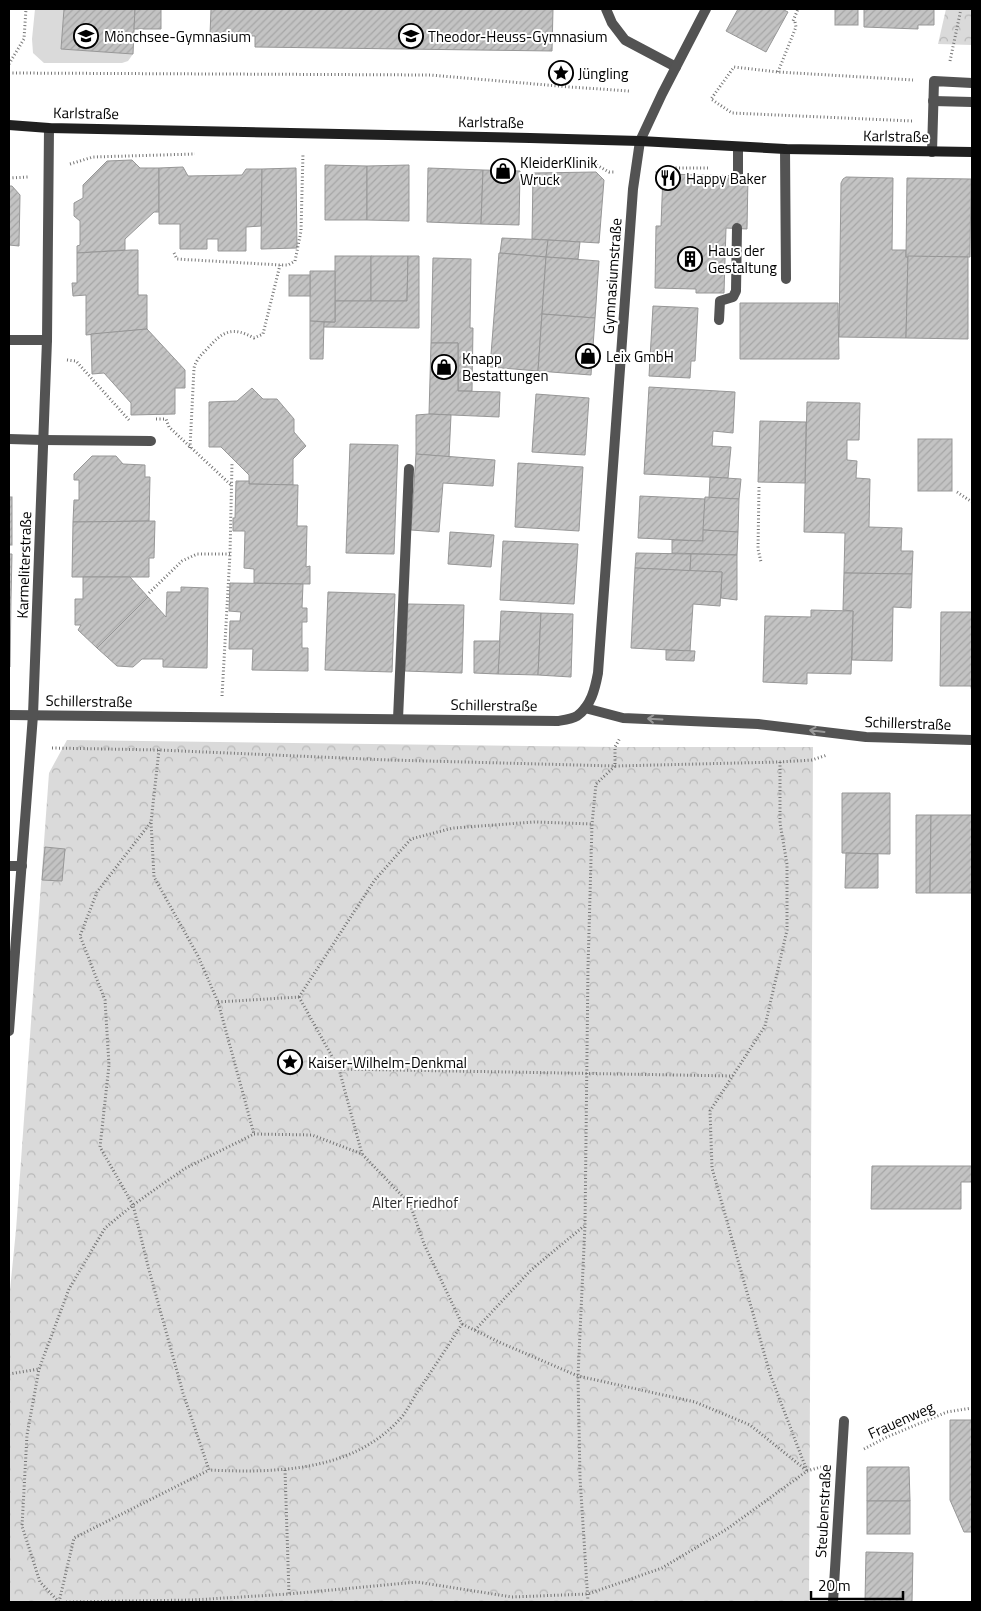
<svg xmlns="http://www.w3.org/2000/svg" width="981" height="1611" viewBox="0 0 981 1611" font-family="'Titillium Web',sans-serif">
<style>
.grass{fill:#dadada}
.park{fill:url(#park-crowns)}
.building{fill:url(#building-hatch);stroke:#979797}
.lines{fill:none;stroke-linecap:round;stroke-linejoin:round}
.path{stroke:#757575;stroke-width:3;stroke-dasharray:1 2.5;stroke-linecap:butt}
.lane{stroke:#535353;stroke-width:10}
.street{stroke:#535353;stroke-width:10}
.secondary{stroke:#202020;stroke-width:10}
.oneway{stroke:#989898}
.labels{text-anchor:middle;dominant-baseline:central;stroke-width:4;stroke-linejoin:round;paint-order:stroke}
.poi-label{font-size:15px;fill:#000;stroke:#fff;text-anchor:start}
.street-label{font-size:15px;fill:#000;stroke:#fff}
.park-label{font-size:15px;fill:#313131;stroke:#fff}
</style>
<defs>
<pattern id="park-crowns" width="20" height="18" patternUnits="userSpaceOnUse" patternTransform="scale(1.25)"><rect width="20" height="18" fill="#dadada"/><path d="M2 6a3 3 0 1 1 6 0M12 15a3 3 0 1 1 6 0" fill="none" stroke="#b9b9b9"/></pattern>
<pattern id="building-hatch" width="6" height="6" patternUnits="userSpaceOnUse" patternTransform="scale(1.25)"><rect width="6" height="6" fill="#c3c3c3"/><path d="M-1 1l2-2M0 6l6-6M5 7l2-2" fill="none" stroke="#a6a6a6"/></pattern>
</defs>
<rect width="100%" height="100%" fill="#fff"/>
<path class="grass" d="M35 9H64L61 49 133 54 128 61 122 63H44L33 53 32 39Z"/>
<g class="park">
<path d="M946 9H972V45L938 44Z"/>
<path d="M67 740 615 747H813L809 1602H9V1300L16 1230 49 773Z"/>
</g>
<g class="building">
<path d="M64 9H135L133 54 61 49Z"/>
<path d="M135 9H161V29H134Z"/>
<path d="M211 9H553L552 51 255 47V36L210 35Z"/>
<path d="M738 9H782L788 12 766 52 726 31Z"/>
<rect x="835" y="9" width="23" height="16"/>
<path d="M864 9H934V25H918V29L864 27Z"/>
<path d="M132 160 140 168H159V212H154L125 239V250L77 253V246L80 245V221L74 216V203L83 198V185L107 161Z"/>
<path d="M325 165 367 166V220H325Z"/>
<path d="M409 165V221L367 220V166Z"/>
<path d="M183 167 188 176 242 175 246 169H262L261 226 246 227V251H218V239H207V249H180V224H159V168Z"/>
<path d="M296 168 297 248 261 249 262 169Z"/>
<path d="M428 168 483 170 481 224 427 222Z"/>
<path d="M483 170 520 171 519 225 481 224Z"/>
<path d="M596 172 604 180 599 243 532 239 533 173Z"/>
<path d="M663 174 748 176 747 229 726 228 724 293H696V289L655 288 656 226H661Z"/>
<path d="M846 177 893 178 892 250H906V257L908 256 906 338 839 337 841 183 843 179Z"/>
<path d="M907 178 971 179 970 257H906Z"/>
<path d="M9 186H12L20 195 19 246 9 245Z"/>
<path d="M502 238 548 240 546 257 500 253Z"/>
<path d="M548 240 580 242 578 259 546 257Z"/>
<path d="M131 250H138V295H147V329L86 335V295L73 296 72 283H77V253Z"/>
<path d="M499 253 546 257 538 371 490 367Z"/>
<rect x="335" y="256" width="36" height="45"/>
<path d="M371 256H408L407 301H371Z"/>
<path d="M408 256H419V328L323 327 324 322H335V301H407Z"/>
<path d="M908 256 968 257V339L906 338Z"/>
<path d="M546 257 599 261 595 318 542 314Z"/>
<path d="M433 258 471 259 470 328H473L472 391H458V343H431Z"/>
<path d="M310 271H335V322L310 321Z"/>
<rect x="289" y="275" width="21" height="21"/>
<path d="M740 303H838L839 359H740Z"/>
<path d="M653 306 698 308 695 361H691L690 378 649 376Z"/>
<path d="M542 314 595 318 591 375 538 371Z"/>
<path d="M310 321 324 322 323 359H310Z"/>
<path d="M147 329 185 370V388H175V414L131 415V403L104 373 92 374 91 334Z"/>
<path d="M431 343H458V391L500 392 499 417 429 414Z"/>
<path d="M649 387 735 392 733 433 713 431 712 446 731 447 728 478 644 474Z"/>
<path d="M252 388 263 399H277L294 419V432L306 446 293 459V485L249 484V475L221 447H209V402L237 401Z"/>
<path d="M536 394 589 398 585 455 532 452Z"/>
<path d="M807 402 860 403 859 440H847V460L857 461 856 478 870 479 869 527 902 528 901 551H913L912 574 844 573 845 533 804 532Z"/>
<path d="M429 414 451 415 449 457 416 454V415Z"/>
<path d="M760 421 806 422 805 483 758 482Z"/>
<rect x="918" y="439" width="34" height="52"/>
<path d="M350 444 398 445 394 554 346 553Z"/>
<path d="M416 454 495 460 493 486 443 483 439 532 411 530Z"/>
<path d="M92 456H116L123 464 145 465V477H150L149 521 73 522 74 500H79V480H74V474Z"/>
<path d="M518 463 583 467 579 531 515 527Z"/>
<path d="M710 477 741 479 739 499 709 498Z"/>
<path d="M236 481H249V484L298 485 297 526H307L306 567 310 566V584L254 583V569L244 568 245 531H233V518H235Z"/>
<path d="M640 496 705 499 703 541 638 538Z"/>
<rect x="9" y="497" width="3" height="48"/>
<path d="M705 497 739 499 738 532 703 530Z"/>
<path d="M155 521 154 558H149V577H72L73 522Z"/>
<path d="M703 530 738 532 737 555 672 553V540L703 541Z"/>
<path d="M450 532 494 535 491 567 448 564Z"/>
<path d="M503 541 578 544 574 604 500 600Z"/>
<path d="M636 553 691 554 690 571 635 568Z"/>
<path d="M9 554H12L11 598H9Z"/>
<path d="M691 554 737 555V600L721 598 722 572 690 571Z"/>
<path d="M635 568 722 572 720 606 693 604 690 651 631 648Z"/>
<path d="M844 573 912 574 911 608 893 607 892 661 852 660 853 611 843 610Z"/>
<path d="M83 577H130L148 597 97 648 78 630 81 625H75V599H83Z"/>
<path d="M230 583 303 584 302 608H307V622H302V648H308V671L252 670 253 649H229L230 621H240L241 612 229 611Z"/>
<path d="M181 587 208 588 207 668 163 667V659H142L133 667 117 666 97 648 148 597 166 617 167 592H181Z"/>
<path d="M328 592 395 594 392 672 325 670Z"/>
<path d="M9 598H11L10 667H9Z"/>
<path d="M408 604 464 605 462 673 405 671Z"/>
<path d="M811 610 853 611 851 674 807 673V684L763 682 765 616 811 617Z"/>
<path d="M501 611 541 613 538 675 498 674Z"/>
<path d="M941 612H972V693L971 686H940Z"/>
<path d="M541 613 573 614 571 677 538 675Z"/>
<path d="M474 641H500L498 674 474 673Z"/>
<path d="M666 650 695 651 694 661 666 660Z"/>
<path d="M842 793H890V854L842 853Z"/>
<path d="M916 815H931L930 893H916Z"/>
<path d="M931 815H972V893H930Z"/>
<path d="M45 847 65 849 62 881 42 880Z"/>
<path d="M846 853 878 854V888H845Z"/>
<path d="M872 1166H972V1182H961V1209H871Z"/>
<path d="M950 1420H972V1532H964L950 1500Z"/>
<path d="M867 1467H909L910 1501H867Z"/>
<rect x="867" y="1501" width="43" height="33"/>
<path d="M866 1552 913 1553 912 1602H865Z"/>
</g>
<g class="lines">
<g class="path">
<path d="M950 61 961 9"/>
<path d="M9 64 24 39 26 9"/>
<path d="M778 72 796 27 795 22 793 21 798 9"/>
<path d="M9 73 430 75 570 87 629 91"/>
<path d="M912 121 732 113 711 99 734 67 778 72 913 80"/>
<path d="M583 163 595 164 609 172H614"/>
<path d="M70 164 93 157 195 154"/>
<path d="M656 173 664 168H708"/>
<path d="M9 178 28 177"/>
<path d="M174 253 177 259 280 265H288L295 261 301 231 303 153"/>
<path d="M67 360 76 361 129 420"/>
<path d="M156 419H166L169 427 231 485"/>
<path d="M190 448 194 368C196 360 201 355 207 349 223 331 232 326 254 338L263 334 280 265"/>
<path d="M759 487 758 549 761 562"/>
<path d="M957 492 972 502"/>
<path d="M149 593 182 561 197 554H230"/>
<path d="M222 696 230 554 232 463"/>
<path d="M52 748 159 750 389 760 615 766 780 762 812 760 827 755"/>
<path d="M159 750 151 822 154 877 198 956 218 1002 254 1134"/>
<path d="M780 762V823L787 864V930L765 1026 710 1111 712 1168 770 1374 807 1471"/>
<path d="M299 997 339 1069 733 1076"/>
<path d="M299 997 374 881 411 839 453 828 535 822 592 824"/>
<path d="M218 1002 299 997"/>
<path d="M339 1069 362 1154"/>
<path d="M254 1134 312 1135 362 1154 410 1204 424 1244 462 1324C448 1346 433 1369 418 1391 412 1400 407 1412 399 1420 351 1472 275 1473 209 1470L183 1393 149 1270 133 1205 184 1169Z"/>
<path d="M462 1324 501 1343 578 1376 695 1402 750 1425 806 1470"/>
<path d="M475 1330 531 1270 584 1226"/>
<path d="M9 1374 39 1369"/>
<path d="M864 1449 887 1437 947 1412 972 1408"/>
<path d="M285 1470 289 1594"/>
<path d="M59 1602 40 1582 22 1526 27 1435 39 1369 69 1289 105 1228 133 1205 100 1147 109 1065 105 1000 80 936 97 892 151 822"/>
<path d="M59 1602 74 1538 209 1470"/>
<path d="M66 1602 193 1600 289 1594 417 1582 512 1597 588 1594 662 1568 727 1529 807 1471 821 1467"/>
<path d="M588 1602 580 1478 578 1376 585 1225 588 967 592 824 596 784 615 766V747L620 738"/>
</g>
<g class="lane">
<path d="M606 9 612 23 625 40 676 67"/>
<path d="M933 101 972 102"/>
<path d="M785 149 786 279"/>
<path d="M932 152 934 81 972 83"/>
<path d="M738 176V147"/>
<path d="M719 320 720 301 733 297 736 291 737 228"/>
<path d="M9 340H47"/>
<path d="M9 439 43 440 151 441"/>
<path d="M398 719 409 469"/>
<path d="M9 866H22"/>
</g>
<g class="street">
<path d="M585 708 623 718 758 724 866 737 972 740"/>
<path d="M9 715 558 721C564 720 572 719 577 716 591 706 595 689 598 673L633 189 640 141 662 94 706 9"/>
<path d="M9 1031 33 715 47 340 49 128"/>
<path d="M833 1602 844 1421"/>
</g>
<path class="secondary" d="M9 125 49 128 530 138 640 141 785 149 972 152"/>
</g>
<defs><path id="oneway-shaft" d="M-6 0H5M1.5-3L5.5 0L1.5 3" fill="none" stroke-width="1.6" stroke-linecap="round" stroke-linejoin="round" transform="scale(1.25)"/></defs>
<g class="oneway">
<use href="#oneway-shaft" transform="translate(655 719) rotate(-177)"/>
<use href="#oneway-shaft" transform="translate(817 731) rotate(-173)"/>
</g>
<defs>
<symbol id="school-ring" viewBox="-11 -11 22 22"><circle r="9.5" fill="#fff" stroke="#000" stroke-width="1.5"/><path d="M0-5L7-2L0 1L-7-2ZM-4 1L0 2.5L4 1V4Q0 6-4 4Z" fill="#000"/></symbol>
<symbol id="sight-ring" viewBox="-11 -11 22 22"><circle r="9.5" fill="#fff" stroke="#000" stroke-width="1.5"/><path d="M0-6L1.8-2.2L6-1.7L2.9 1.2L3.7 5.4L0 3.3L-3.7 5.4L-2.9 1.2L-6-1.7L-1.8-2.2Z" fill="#000"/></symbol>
<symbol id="shop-ring" viewBox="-11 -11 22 22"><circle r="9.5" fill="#fff" stroke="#000" stroke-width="1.5"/><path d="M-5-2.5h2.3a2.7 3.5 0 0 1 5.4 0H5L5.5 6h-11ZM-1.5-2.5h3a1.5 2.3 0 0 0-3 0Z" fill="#000"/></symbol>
<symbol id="restaurant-ring" viewBox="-11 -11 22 22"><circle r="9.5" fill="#fff" stroke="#000" stroke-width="1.5"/><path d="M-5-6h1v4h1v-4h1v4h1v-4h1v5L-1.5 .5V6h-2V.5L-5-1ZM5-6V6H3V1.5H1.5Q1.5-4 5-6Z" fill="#000"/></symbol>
<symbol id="building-ring" viewBox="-11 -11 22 22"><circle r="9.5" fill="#fff" stroke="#000" stroke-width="1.5"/><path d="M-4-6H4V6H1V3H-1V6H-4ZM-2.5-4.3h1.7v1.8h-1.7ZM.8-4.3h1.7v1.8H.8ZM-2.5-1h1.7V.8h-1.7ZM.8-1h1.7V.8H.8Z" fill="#000"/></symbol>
</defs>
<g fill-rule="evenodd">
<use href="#school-ring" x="72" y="22" width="28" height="28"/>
<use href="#school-ring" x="397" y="22" width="28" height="28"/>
<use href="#sight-ring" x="547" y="59" width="28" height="28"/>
<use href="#shop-ring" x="489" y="157" width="28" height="28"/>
<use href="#restaurant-ring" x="654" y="164" width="28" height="28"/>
<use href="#building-ring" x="676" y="245" width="28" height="28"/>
<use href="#shop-ring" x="574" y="342" width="28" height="28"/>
<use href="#shop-ring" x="430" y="353" width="28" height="28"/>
<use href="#sight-ring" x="276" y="1048" width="28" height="28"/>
</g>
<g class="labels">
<g class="poi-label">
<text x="104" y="36">Mönchsee-Gymnasium</text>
<text x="428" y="36">Theodor-Heuss-Gymnasium</text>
<text x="578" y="73">Jüngling</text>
<text x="520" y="162">KleiderKlinik<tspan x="520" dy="17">Wruck</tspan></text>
<text x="686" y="178">Happy Baker</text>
<text x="708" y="250">Haus der<tspan x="708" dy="17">Gestaltung</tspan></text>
<text x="606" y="356">Leix GmbH</text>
<text x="462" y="358">Knapp<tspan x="462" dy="17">Bestattungen</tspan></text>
<text x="308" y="1062">Kaiser-Wilhelm-Denkmal</text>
</g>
<g class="street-label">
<text transform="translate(86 113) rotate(1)">Karlstraße</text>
<text transform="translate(491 122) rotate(1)">Karlstraße</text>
<text transform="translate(896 136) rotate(1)">Karlstraße</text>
<text transform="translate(612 276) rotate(-86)">Gymnasiumstraße</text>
<text transform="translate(24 565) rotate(-88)">Karmeliterstraße</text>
<text transform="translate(89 701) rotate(1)">Schillerstraße</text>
<text transform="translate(494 705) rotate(1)">Schillerstraße</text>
<text transform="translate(908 723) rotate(2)">Schillerstraße</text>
<text transform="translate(901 1420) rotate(-24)">Frauenweg</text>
<text transform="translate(823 1511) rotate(-87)">Steubenstraße</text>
</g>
<g class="park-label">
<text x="415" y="1202">Alter Friedhof</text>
</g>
</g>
<rect width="981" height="1611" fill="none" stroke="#000000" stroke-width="20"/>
<path d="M811 1591v8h92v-8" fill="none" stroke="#000000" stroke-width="2.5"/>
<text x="818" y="1591" font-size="15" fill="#000000" stroke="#ffffff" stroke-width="4" paint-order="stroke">20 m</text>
</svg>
